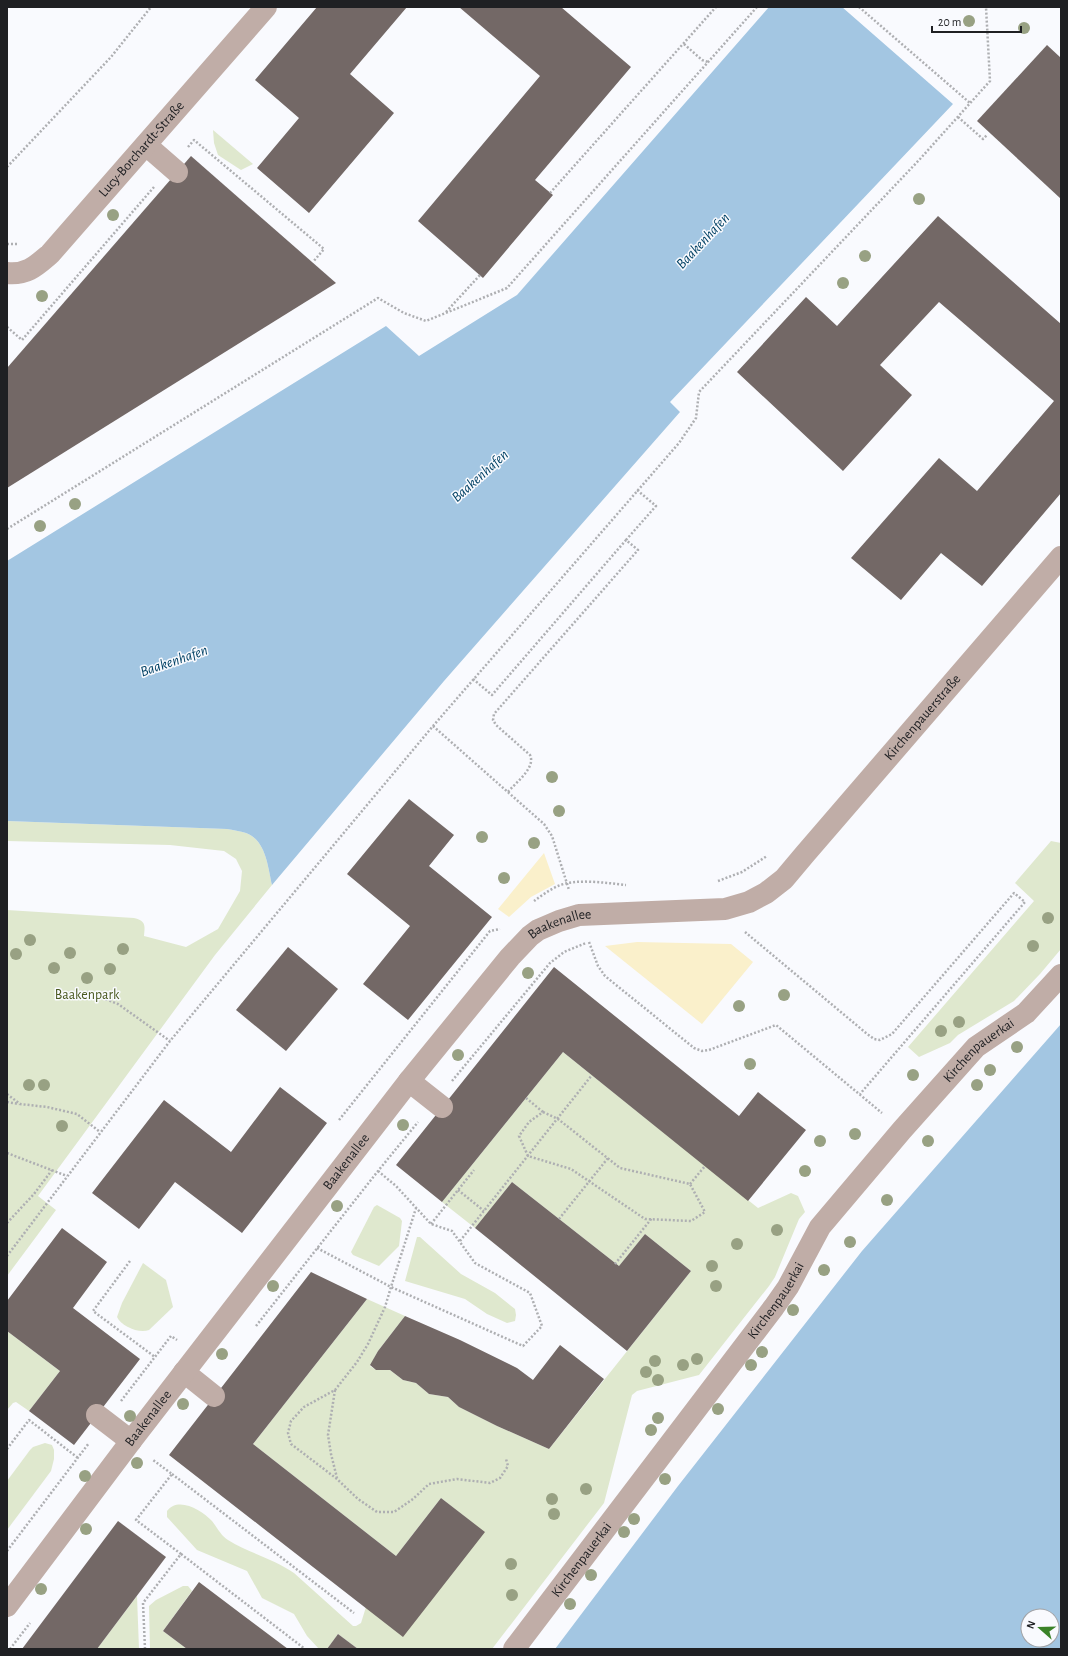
<svg xmlns="http://www.w3.org/2000/svg" width="1068" height="1656" viewBox="0 0 1068 1656" font-family="'Alegreya Sans',sans-serif">
<style>
.green{fill:#dfe8ce}
.sand{fill:#faf0cb}
.water{fill:#a3c6e2;fill-rule:evenodd}
.building{fill:#736866}
.lines{fill:none;stroke-linecap:round;stroke-linejoin:round}
.path{stroke:#aeafb2;stroke-width:2.5;stroke-dasharray:2 2;stroke-linecap:butt}
.minor{stroke:#c0ada7;stroke-width:22}
.tree{fill:#98a183}
.labels{text-anchor:middle;dominant-baseline:central;stroke-width:3;stroke-linejoin:round;paint-order:stroke}
.street-label{font-size:14px;fill:#1f2023;stroke:#f9fafe}
.park-label{font-size:14px;fill:#49581f;stroke:#f9fafe}
.water-label{font-size:15px;font-style:italic;fill:#044366;stroke:#f9fafe}
</style>
<rect width="100%" height="100%" fill="#f9fafe"/>
<g class="green">
<path d="M213 130 253 164 241 170 218 155 214 143Z"/>
<path d="M7 821 227 829C233 830 240 831 246 833 266 840 268 868 272 885L215 955 38 1196 56 1210 7 1276V910L134 918C146 921 145 925 144 936L186 947 218 929 240 891 242 871 236 859 224 851 170 845 7 841Z"/>
<path d="M1051 841 1061 843V949L1040 974 1014 1001 958 1035 950 1043 919 1057 908 1047 1034 901 1015 883Z"/>
<path d="M563 1052 758 1208 791 1193 798 1196 805 1212 799 1219 775 1277 769 1286 699 1375 637 1391 632 1395 604 1503 492 1649H358L338 1634 327 1649H319L307 1636 294 1614 262 1598 247 1571 197 1550 167 1517V1511C178 1496 202 1510 212 1521 217 1527 221 1536 228 1540 249 1553 274 1559 294 1573L353 1626H356L361 1623 366 1607 484 1532 441 1498 396 1556 253 1444 367 1299 405 1316 378 1351 370 1366 376 1370H390L403 1380 416 1383 429 1394 448 1397 459 1407 497 1426 549 1449 691 1271 645 1234 619 1266 512 1182 475 1228 442 1202Z"/>
<path d="M377 1205 400 1218 402 1221 399 1246 379 1266 353 1255 351 1252 374 1207Z"/>
<path d="M417 1237H420L461 1274 495 1293 515 1309 516 1315 515 1321 507 1323 487 1314 465 1299 405 1281Z"/>
<path d="M143 1263 166 1280 173 1307 149 1330C139 1334 121 1326 117 1317L122 1303Z"/>
<path d="M7 1331 60 1371 29 1411 16 1402 13 1403 7 1410Z"/>
<path d="M45 1443 52 1445 54 1450V1459L51 1471 7 1530V1481L30 1450 33 1447Z"/>
<path d="M183 1586H188L192 1591 163 1631 187 1649H150L149 1606 156 1600Z"/>
<path d="M137 1596 139 1649H97Z"/>
</g>
<g class="sand">
<path d="M544 853 555 884 531 897 509 917 498 909Z"/>
<path d="M637 942 731 944 753 962 702 1024 605 946Z"/>
</g>
<g class="water">
<path d="M769 7H842L953 104 670 402 680 412 444 681 272 885C268 868 266 840 246 833 240 831 233 830 227 829L7 821V561L386 326 419 356 517 295Z"/>
<path d="M1061 1024V1649H555L678 1486 862 1251ZM1028 1616H1052V1640H1028Z"/>
</g>
<g class="building">
<path d="M317 7H407L350 74 394 113 309 213 257 168 299 118 255 80Z"/>
<path d="M459 7H561L631 67 535 180 553 195 483 278 418 221 540 76Z"/>
<path d="M1047 45 1061 58V199L977 121Z"/>
<path d="M191 156 336 283 7 488V368Z"/>
<path d="M938 216 1061 324V493L982 586 941 553 901 600 851 558 939 458 977 491 1054 401 939 302 880 365 912 395 843 471 737 372 806 297 837 326Z"/>
<path d="M409 799 454 835 429 866 492 917 408 1020 363 984 410 926 347 874Z"/>
<path d="M288 947 338 989 286 1051 236 1010Z"/>
<path d="M554 967 739 1116 758 1092 806 1130 748 1201 563 1052 442 1202 396 1165Z"/>
<path d="M280 1087 327 1123 242 1233 175 1182 139 1229 92 1193 164 1100 231 1152Z"/>
<path d="M512 1182 619 1266 645 1234 691 1271 627 1351 475 1228Z"/>
<path d="M62 1228 107 1262 73 1308 140 1359 74 1445 29 1411 60 1371 7 1331V1301Z"/>
<path d="M311 1272 367 1299 253 1444 396 1556 441 1498 485 1532 403 1637 169 1455Z"/>
<path d="M405 1316 460 1340 517 1368 533 1380 560 1345 604 1379 549 1449 497 1426 459 1407 448 1397 429 1394 416 1383 403 1380 390 1370H376L370 1365 378 1351Z"/>
<path d="M118 1521 166 1557 97 1649H22Z"/>
<path d="M199 1582 240 1613 288 1649H187L163 1631Z"/>
<path d="M338 1634 358 1649H327Z"/>
</g>
<g class="lines">
<g class="path">
<path d="M859 7 970 103"/>
<path d="M684 44 702 60 708 62"/>
<path d="M958 117 983 139 987 135"/>
<path d="M188 147 194 140 324 249 313 262"/>
<path d="M7 167 111 57 151 7"/>
<path d="M550 193 716 7"/>
<path d="M7 244H17"/>
<path d="M446 312 480 275"/>
<path d="M7 327 22 340 154 187"/>
<path d="M7 529 378 298 404 313 426 321 507 288 757 7"/>
<path d="M626 540 656 506 637 490"/>
<path d="M473 679 492 695 626 540 638 550 494 714 493 720 496 725 530 755C536 768 516 782 508 792"/>
<path d="M433 726 544 824 552 836 569 890"/>
<path d="M718 881 742 872 767 856"/>
<path d="M534 901C541 896 549 890 558 886 576 878 606 883 626 885"/>
<path d="M745 932 866 1033 874 1039 880 1040 892 1034 1014 893 1025 902 860 1094"/>
<path d="M589 942 598 966 605 976 694 1048 702 1051 709 1050 776 1025 882 1113"/>
<path d="M87 992 118 1004 170 1041"/>
<path d="M452 1081 550 963 564 952 586 943"/>
<path d="M7 1094 20 1104 47 1107 77 1114 100 1132"/>
<path d="M526 1098 543 1112"/>
<path d="M7 1102 19 1104"/>
<path d="M543 1112 558 1119 620 1168 690 1184 705 1212 691 1221 645 1219 571 1169 528 1156 519 1136 529 1122Z"/>
<path d="M339 1120 490 931 500 929"/>
<path d="M7 1153 67 1176"/>
<path d="M378 1171 396 1186 431 1224 452 1231 475 1263 530 1293 542 1326 523 1346 391 1287 416 1208"/>
<path d="M690 1184 705 1166"/>
<path d="M458 1190 484 1211"/>
<path d="M559 1219 608 1158"/>
<path d="M7 1223 34 1194 52 1170"/>
<path d="M431 1224 474 1170"/>
<path d="M460 1241 592 1075"/>
<path d="M317 1248 391 1287 385 1307 368 1344 357 1362 335 1390 304 1407 291 1421 288 1433 291 1444 337 1479 358 1499 377 1512H394L413 1499 429 1484 457 1479 490 1483 500 1478 508 1466 506 1459"/>
<path d="M7 1256 170 1041 433 726 679 443 696 418 699 392 920 159 990 81 986 7"/>
<path d="M130 1261 93 1311 155 1357"/>
<path d="M615 1264 652 1218"/>
<path d="M256 1326 378 1171 418 1122"/>
<path d="M335 1390 328 1435 331 1454 337 1478"/>
<path d="M121 1401 171 1336 177 1340"/>
<path d="M7 1449 29 1420 78 1458"/>
<path d="M172 1474 354 1613"/>
<path d="M7 1551 89 1443"/>
<path d="M181 1554 305 1649"/>
<path d="M10 1649 30 1623"/>
<path d="M145 1649 143 1603 181 1554 136 1520 172 1474 153 1460"/>
</g>
<g class="minor">
<path d="M146 145 177 172"/>
<path id="s1" d="M7 273C27 275 36 266 50 254L266 7"/>
<path d="M409 1081 442 1107"/>
<path d="M184 1372 214 1396"/>
<path d="M97 1415 131 1441"/>
<path id="s2" d="M7 1606 131 1441 409 1081 510 957 530 936 538 930 559 921 579 915 725 909 749 902 766 893 784 879 805 854 1061 557"/>
<path id="s3" d="M514 1649 774 1307 788 1287 820 1227 902 1130 976 1047 1026 1013 1061 975"/>
</g>
</g>
<g class="tree">
<circle cx="969" cy="21" r="6"/>
<circle cx="1024" cy="28" r="6"/>
<circle cx="919" cy="199" r="6"/>
<circle cx="113" cy="215" r="6"/>
<circle cx="865" cy="256" r="6"/>
<circle cx="843" cy="283" r="6"/>
<circle cx="42" cy="296" r="6"/>
<circle cx="75" cy="504" r="6"/>
<circle cx="40" cy="526" r="6"/>
<circle cx="552" cy="777" r="6"/>
<circle cx="559" cy="811" r="6"/>
<circle cx="482" cy="837" r="6"/>
<circle cx="534" cy="843" r="6"/>
<circle cx="504" cy="878" r="6"/>
<circle cx="1048" cy="918" r="6"/>
<circle cx="30" cy="940" r="6"/>
<circle cx="1033" cy="946" r="6"/>
<circle cx="123" cy="949" r="6"/>
<circle cx="70" cy="953" r="6"/>
<circle cx="16" cy="954" r="6"/>
<circle cx="54" cy="968" r="6"/>
<circle cx="110" cy="969" r="6"/>
<circle cx="528" cy="973" r="6"/>
<circle cx="87" cy="978" r="6"/>
<circle cx="784" cy="995" r="6"/>
<circle cx="739" cy="1006" r="6"/>
<circle cx="959" cy="1022" r="6"/>
<circle cx="941" cy="1031" r="6"/>
<circle cx="1017" cy="1047" r="6"/>
<circle cx="458" cy="1055" r="6"/>
<circle cx="750" cy="1064" r="6"/>
<circle cx="990" cy="1070" r="6"/>
<circle cx="913" cy="1075" r="6"/>
<circle cx="29" cy="1085" r="6"/>
<circle cx="44" cy="1085" r="6"/>
<circle cx="977" cy="1085" r="6"/>
<circle cx="403" cy="1125" r="6"/>
<circle cx="62" cy="1126" r="6"/>
<circle cx="855" cy="1134" r="6"/>
<circle cx="820" cy="1141" r="6"/>
<circle cx="928" cy="1141" r="6"/>
<circle cx="805" cy="1171" r="6"/>
<circle cx="887" cy="1200" r="6"/>
<circle cx="337" cy="1206" r="6"/>
<circle cx="777" cy="1230" r="6"/>
<circle cx="850" cy="1242" r="6"/>
<circle cx="737" cy="1244" r="6"/>
<circle cx="712" cy="1266" r="6"/>
<circle cx="824" cy="1270" r="6"/>
<circle cx="273" cy="1286" r="6"/>
<circle cx="716" cy="1286" r="6"/>
<circle cx="793" cy="1310" r="6"/>
<circle cx="762" cy="1352" r="6"/>
<circle cx="222" cy="1354" r="6"/>
<circle cx="697" cy="1359" r="6"/>
<circle cx="655" cy="1361" r="6"/>
<circle cx="683" cy="1365" r="6"/>
<circle cx="751" cy="1365" r="6"/>
<circle cx="646" cy="1372" r="6"/>
<circle cx="658" cy="1380" r="6"/>
<circle cx="183" cy="1404" r="6"/>
<circle cx="718" cy="1409" r="6"/>
<circle cx="130" cy="1416" r="6"/>
<circle cx="658" cy="1418" r="6"/>
<circle cx="651" cy="1430" r="6"/>
<circle cx="137" cy="1463" r="6"/>
<circle cx="85" cy="1476" r="6"/>
<circle cx="665" cy="1479" r="6"/>
<circle cx="586" cy="1489" r="6"/>
<circle cx="552" cy="1499" r="6"/>
<circle cx="554" cy="1514" r="6"/>
<circle cx="634" cy="1519" r="6"/>
<circle cx="86" cy="1529" r="6"/>
<circle cx="624" cy="1532" r="6"/>
<circle cx="511" cy="1564" r="6"/>
<circle cx="591" cy="1575" r="6"/>
<circle cx="41" cy="1589" r="6"/>
<circle cx="512" cy="1595" r="6"/>
<circle cx="570" cy="1604" r="6"/>
</g>
<g class="labels">
<g class="street-label">
<text stroke="none"><textPath href="#s1" startOffset="188">Lucy-Borchardt-Straße</textPath></text>
<text stroke="none"><textPath href="#s2" startOffset="1330">Kirchenpauerstraße</textPath></text>
<text stroke="none"><textPath href="#s2" startOffset="883">Baakenallee</textPath></text>
<text stroke="none"><textPath href="#s3" startOffset="760">Kirchenpauerkai</textPath></text>
<text stroke="none"><textPath href="#s2" startOffset="559">Baakenallee</textPath></text>
<text stroke="none"><textPath href="#s3" startOffset="436">Kirchenpauerkai</textPath></text>
<text stroke="none"><textPath href="#s2" startOffset="235">Baakenallee</textPath></text>
<text stroke="none"><textPath href="#s3" startOffset="112">Kirchenpauerkai</textPath></text>
</g>
<g class="park-label">
<text x="87" y="995">Baakenpark</text>
</g>
<g class="water-label">
<text transform="translate(703 241) rotate(-47)">Baakenhafen</text>
<text transform="translate(480 476) rotate(-42)">Baakenhafen</text>
<text transform="translate(174 661) rotate(-19)">Baakenhafen</text>
</g>
</g>
<rect width="1068" height="1656" fill="none" stroke="#1f2023" stroke-width="16"/>
<g transform="translate(1040 1628) rotate(290)"><circle r="19" fill="#f9fafe" stroke="#a2a3a6"/>
<path d="M0-3L7 15L0 10L-7 15Z" fill="#3a8228"/>
<text y="-6" font-size="11" font-weight="bold" text-anchor="middle" fill="#1f2023">N</text>
</g>
<path d="M932 26v6h89v-6" fill="none" stroke="#1f2023" stroke-width="2"/>
<text x="938" y="26" font-size="12" fill="#1f2023" stroke="#f9fafe" stroke-width="3" paint-order="stroke">20 m</text>
</svg>
